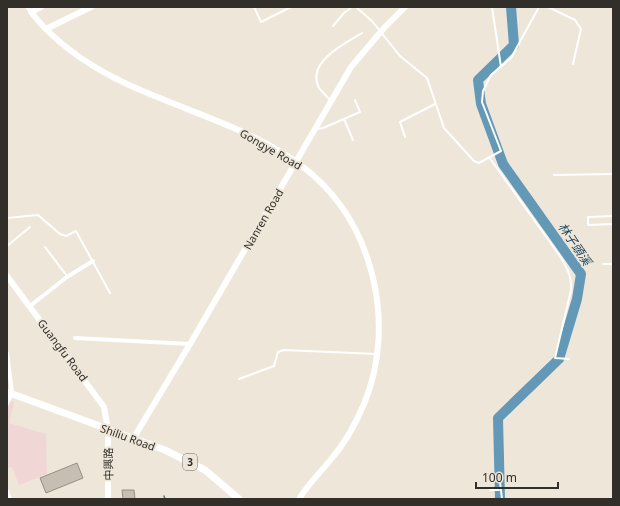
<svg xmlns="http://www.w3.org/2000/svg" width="620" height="506" viewBox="0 0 620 506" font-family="'Noto Sans','Noto Sans TC',sans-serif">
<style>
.commercial{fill:#f1d6d6}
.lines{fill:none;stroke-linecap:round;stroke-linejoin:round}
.stream{stroke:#54798c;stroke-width:1.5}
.river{stroke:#6399b6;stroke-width:10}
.building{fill:#c7beb3;stroke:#978f84}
.lane{stroke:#fff;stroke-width:2}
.street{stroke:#fff;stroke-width:4}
.secondary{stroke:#fff;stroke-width:6}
.primary{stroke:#fff;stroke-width:7}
.labels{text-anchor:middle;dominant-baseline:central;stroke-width:4;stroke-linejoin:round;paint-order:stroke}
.shield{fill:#eee6d9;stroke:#6a665e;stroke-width:1}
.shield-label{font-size:10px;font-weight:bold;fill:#322f2a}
.street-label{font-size:11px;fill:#322f2a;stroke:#eee6d9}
.water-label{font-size:12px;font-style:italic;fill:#1c485e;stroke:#eee6d9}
</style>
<rect width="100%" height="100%" fill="#eee6d9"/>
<path class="commercial" d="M8 400 14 402 9 423 46 434 47 474 19 485 12 467 7 468Z"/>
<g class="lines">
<path class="stream" d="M164 496 165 499"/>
<path class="river" d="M500 499 498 418 559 359 577 299 581 274 503 164 481 104 478 80 514 45 511 7"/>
</g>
<g class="building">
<path d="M77 463 83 478 46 493 40 478Z"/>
<path d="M122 490H134L135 499H123Z"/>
</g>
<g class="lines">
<g class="lane">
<path d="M254 7 261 22 291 7"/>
<path d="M356 7 372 21 400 56 427 78 444 128 474 161 479 163 501 151 482 102 483 91 491 75 511 58 539 7"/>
<path d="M492 7 501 67"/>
<path d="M548 7 575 20 581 29 573 64"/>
<path d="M333 26 344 13 352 7"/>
<path d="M330 100C327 96 322 92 319 88 306 62 344 44 362 33"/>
<path d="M344 119 353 140"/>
<path d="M316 129 323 128 360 112 355 100"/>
<path d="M405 137 400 122 435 104"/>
<path d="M489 157 560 256C567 268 572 276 571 290L555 358 569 359"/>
<path d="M554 175 613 174"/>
<path d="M613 216 588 217V225L613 224"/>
<path d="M7 218 38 215 60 234 66 236 76 231 110 293"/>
<path d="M7 246 30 227"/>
<path d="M45 247 67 276"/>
<path d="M603 264H613"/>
<path d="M239 379 274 366 278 352 284 350 376 354"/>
<path d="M500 482 502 499"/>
<path d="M490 490H499"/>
</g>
<g class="street">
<path d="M27 7 31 12"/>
<path d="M30 306 67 277 93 261"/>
<path d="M75 338 190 344"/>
<path d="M7 353 12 393 7 404"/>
<path d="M7 491 10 499"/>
</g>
<g class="secondary">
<path d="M41 7 31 12C127 135 327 96 372 274 383 317 381 363 364 404 356 423 345 443 332 458 321 472 308 484 299 499"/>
<path d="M46 29 91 7"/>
<path d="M7 276 104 407 108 430V499"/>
<path d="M133 439 190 344 351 67 384 28 405 7"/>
</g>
<path class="primary" d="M7 392 165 450 205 470 239 499"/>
</g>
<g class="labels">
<rect class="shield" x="183" y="454" width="14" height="16" rx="3"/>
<g class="shield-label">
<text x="190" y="462">3</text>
</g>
<g class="street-label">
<text transform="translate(271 149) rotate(30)">Gongye Road</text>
<text transform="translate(263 219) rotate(-60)">Nanren Road</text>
<text transform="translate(63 350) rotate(53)">Guangfu Road</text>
<text transform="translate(128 437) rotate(20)">Shiliu Road</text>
<text transform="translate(108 464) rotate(-91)">中興路</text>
</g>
<g class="water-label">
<text transform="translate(575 244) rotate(56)">林子頭溪</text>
</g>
</g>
<rect width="620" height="506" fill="none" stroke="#322f2a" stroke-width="16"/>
<path d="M476 482v6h82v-6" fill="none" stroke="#322f2a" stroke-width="2"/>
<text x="482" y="482" font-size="12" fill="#322f2a" stroke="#eee6d9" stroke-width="3" paint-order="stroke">100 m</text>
</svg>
